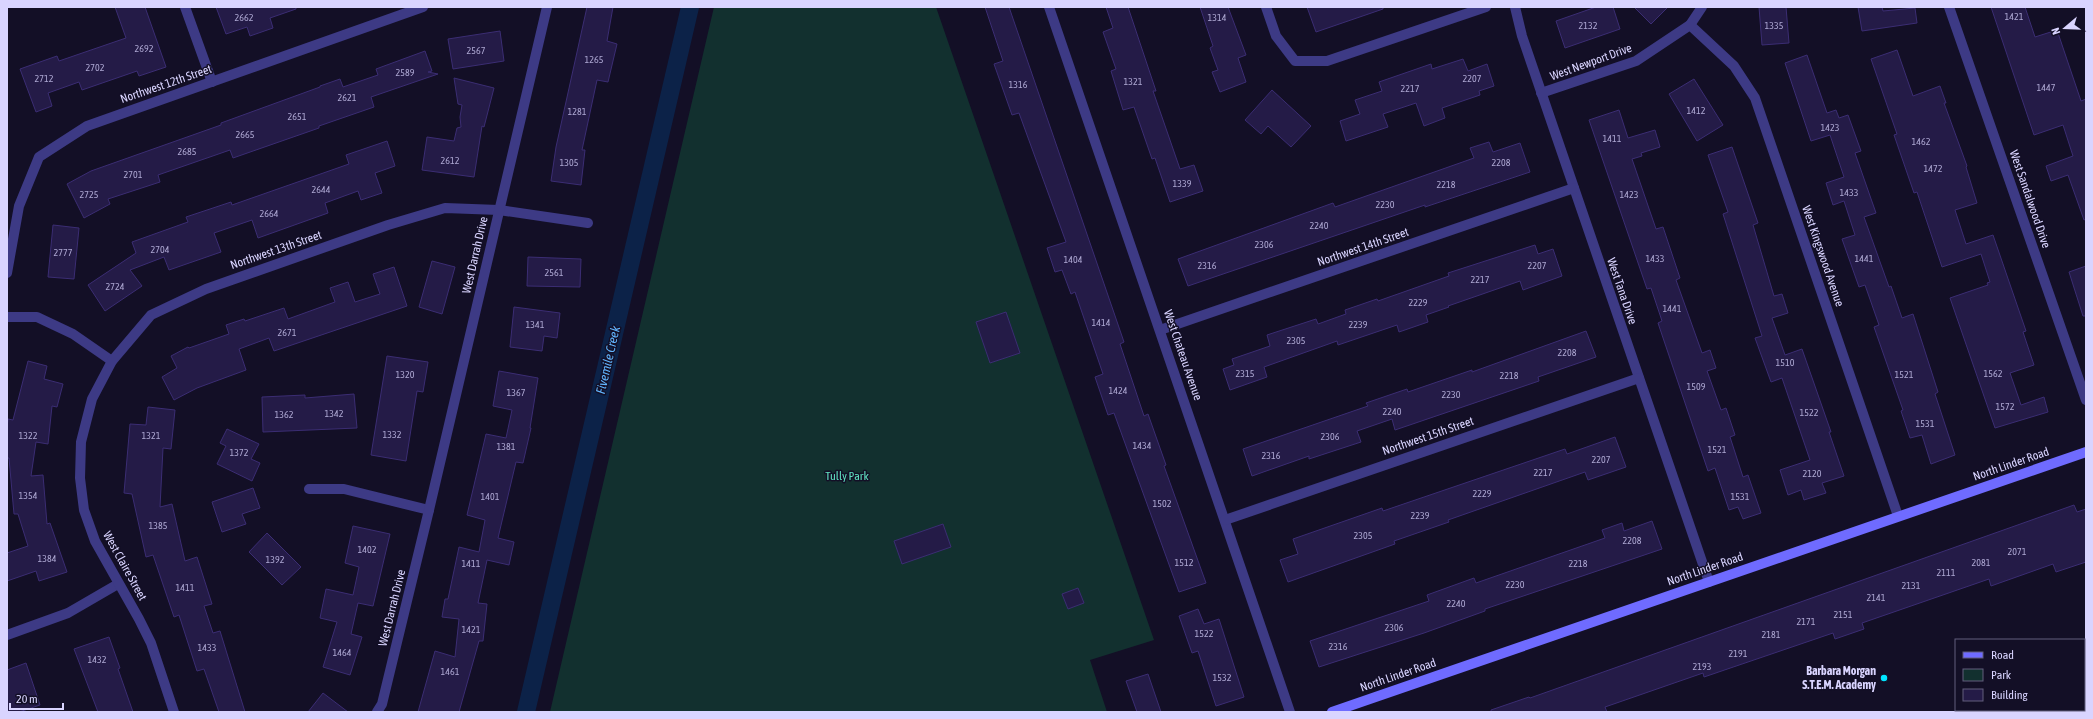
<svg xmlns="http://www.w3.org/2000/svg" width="2093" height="719" viewBox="0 0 2093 719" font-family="'Asap Condensed',sans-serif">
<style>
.green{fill:#12302f}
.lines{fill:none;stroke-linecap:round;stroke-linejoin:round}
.canal{stroke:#0c2248;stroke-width:18}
.building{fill:#241b47;stroke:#3b2d73}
.street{stroke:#3d3a85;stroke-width:10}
.secondary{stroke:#6f6bff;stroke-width:10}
.poi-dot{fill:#00e5ff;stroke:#130f26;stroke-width:1.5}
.labels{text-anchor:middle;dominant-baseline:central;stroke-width:3;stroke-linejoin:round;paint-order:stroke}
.number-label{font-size:10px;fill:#aca6d1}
.street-label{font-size:12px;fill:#d9d4ff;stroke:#130f26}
.park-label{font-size:12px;fill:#5fe0c0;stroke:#130f26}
.poi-label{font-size:12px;font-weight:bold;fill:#d9d4ff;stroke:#130f26;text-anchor:end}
.water-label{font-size:13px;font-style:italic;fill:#62b6ff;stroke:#130f26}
</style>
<rect width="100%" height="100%" fill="#130f26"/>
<path class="green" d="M714 7H936L1154 640 1090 660 1107 712H550Z"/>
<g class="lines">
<path class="canal" d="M526 712 690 7"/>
</g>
<g class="building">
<path d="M115 7H145L166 67 139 76 137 71 82 90 79 82 48 93 52 106 36 112 20 69 57 56 59 61 126 38Z"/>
<path d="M216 7H296V9L270 18 273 28 250 36 247 27 226 34Z"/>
<path d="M587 7H613L607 41 617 44 608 82 597 80 582 150H585L581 185 551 181 556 147Z"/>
<path d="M985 7H1009L1124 342 1120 344 1144 416 1148 414 1166 465 1164 466 1206 583 1179 592 1114 413 1108 415 1095 377 1103 374 1075 292 1071 294 1062 270 1055 272 1047 248 1066 242 1019 113 1012 115 994 64 1003 61Z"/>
<path d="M1106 7H1128L1156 91H1153L1180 169 1194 165 1203 191 1170 202 1155 158 1152 159 1134 107 1123 110 1111 71 1116 69 1103 32 1113 28Z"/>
<path d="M1200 7H1228L1246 55 1238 58 1246 82 1220 92 1212 72 1218 70 1210 48 1213 46Z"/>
<path d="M1307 7H1383V9L1316 32Z"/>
<path d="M1596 7H1613L1620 29 1565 48 1556 21Z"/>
<path d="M1634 7H1668L1651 24Z"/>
<path d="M1759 7H1786L1789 43 1762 45Z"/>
<path d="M1858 7H1882L1883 11 1915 8 1917 23 1862 31Z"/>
<path d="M1991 7H2025L2035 37 2057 30 2081 101 2086 99V219L2084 220 2068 175 2051 181 2046 166 2073 156 2063 125 2034 135Z"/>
<path d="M500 31 504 61 453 69 448 39Z"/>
<path d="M1897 50 1913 96 1940 86 1946 103H1944L1967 166 1966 167 1977 203 1955 210 1966 244 1993 235 2026 331 2023 332 2034 365 2010 373 2021 405 2044 397 2048 412 1995 428 1950 298 1988 285 1987 283 1990 282 1981 254 1942 267 1917 192 1914 193 1894 135 1897 134 1871 59Z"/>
<path d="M425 51 432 71 428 72 438 74 371 97 374 107 319 126V128L233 158 230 150 158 175 160 182 108 199 110 204 84 218 67 184 91 171 221 125V123L320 87V86L340 79 343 87 378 75 376 69Z"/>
<path d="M1807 55 1827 113 1836 110 1839 118 1848 115 1861 151 1855 153 1876 213 1864 217 1889 287 1891 286 1902 318 1913 314 1938 392 1935 394 1955 455 1931 464 1922 435 1910 438 1901 411 1903 410 1874 327 1879 325 1865 285 1859 287 1842 239 1855 235 1844 201 1833 205 1826 183 1844 177 1830 135 1811 141 1785 63Z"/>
<path d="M1463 59 1468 71 1487 64 1494 86 1479 91 1480 95 1442 108 1445 118 1424 126 1416 103 1383 114 1388 127 1346 141 1340 121 1360 114 1355 100 1382 91 1379 82 1431 64 1432 69Z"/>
<path d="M454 78 494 88 484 127 482 126 474 177 422 170 427 137 454 141 457 128 461 127 460 117 462 105 458 104Z"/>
<path d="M1694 79 1723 125 1697 141 1669 94Z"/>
<path d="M1272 90 1311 126 1291 147 1268 126 1261 134 1245 120Z"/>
<path d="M1619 110 1628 138 1655 130 1660 147 1641 153 1642 156 1632 159 1656 229 1663 227 1680 278 1676 280 1702 353 1710 350 1716 368 1707 371 1721 410 1726 408 1735 435 1730 437 1743 477 1748 475 1761 513 1743 519 1738 507 1729 510 1715 468 1708 471 1658 323 1662 321 1651 288 1647 289 1589 120Z"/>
<path d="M387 141 395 166 375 173 382 193 361 200 358 191 325 203 328 213 258 238 252 220 214 233 221 252 169 270 164 257 130 270 142 286 105 311 88 285 136 253 132 242 188 222 186 217 231 202 232 205 349 164 346 155Z"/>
<path d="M1489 142 1493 152 1520 143 1530 172 1425 207V205L1188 286 1178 259 1333 203 1335 207 1474 158 1470 148Z"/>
<path d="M1732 147 1758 223 1753 225 1774 296 1782 294 1788 313 1772 318 1785 355 1802 349 1831 432H1829L1844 476 1822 483 1826 493 1804 500 1801 490 1788 495 1780 470 1810 460 1782 378 1771 382 1755 338 1762 336 1723 214 1728 212 1708 155Z"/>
<path d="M53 225 79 228 74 279 48 277Z"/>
<path d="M1535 245 1538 254 1553 249 1562 276 1523 290 1520 281 1448 306 1449 307 1426 315 1428 322 1399 332 1397 325 1338 345 1337 341 1264 367 1267 377 1230 390 1223 369 1234 365 1232 359 1270 346 1267 335 1316 319 1318 324 1346 314 1345 310 1377 299 1378 301 1449 276 1448 273Z"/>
<path d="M528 257 581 259 580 287 527 286Z"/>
<path d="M432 261 455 267 442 314 419 307Z"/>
<path d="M2086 266V316H2083L2069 272Z"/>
<path d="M394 267 407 306 274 351 269 338 239 349 246 370 197 388 174 400 162 377 177 368 171 356 188 347 189 348 229 334 226 325 244 319 245 321 284 308 288 319 335 302 330 288 348 282 355 302 380 294 373 274Z"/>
<path d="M514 307 560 313 557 338 544 336 542 351 510 347Z"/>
<path d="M1006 312 1020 353 990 363 976 322Z"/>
<path d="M1586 331 1596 357 1538 377 1539 381 1395 430 1392 419 1357 431 1361 442 1309 459V456L1252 476 1243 449 1368 406 1366 403 1407 389 1408 392 1472 370V372Z"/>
<path d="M387 356 428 362 423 392 417 391 406 461 371 455Z"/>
<path d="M28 361 47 366 44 379 63 384 57 407 52 406 48 444 36 442 31 476 43 475 47 524 50 523 67 572 39 581 36 571 7 581V553L28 546 18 514H14L9 458H7V428L8 419 13 420Z"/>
<path d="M499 371 538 378 530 428H531L523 463 516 462 498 538 514 542 509 565 487 560 478 603 487 604 483 641H479L459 712H418L435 651 455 657 459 619 442 617 445 599H448L459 547 479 552 485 520 467 515 486 434 506 438 512 410 493 406Z"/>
<path d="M354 394 357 428 263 432 262 397 305 395V398Z"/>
<path d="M148 407 175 410 171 449 163 448 160 507 172 504 185 561 197 557 212 604 204 606 213 633 220 631 245 712H219L204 669 197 671 179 615 174 617 153 555 146 557 132 494 124 493 130 424 146 425Z"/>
<path d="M227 429 259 444 251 459 260 463 252 481 217 464 226 446 220 443Z"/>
<path d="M1615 437 1626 467 1588 480 1585 472 1448 520 1449 522 1394 541 1395 544 1288 582 1280 560 1298 554 1293 539 1382 508 1383 511 1565 449 1567 454Z"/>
<path d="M253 488 260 508 242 514 246 524 222 532 212 502Z"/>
<path d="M2074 505 2077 512 2086 509V562L2056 572 2053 564 1991 586 1989 579 1862 623 1864 629 1835 639 1833 633 1704 677 1703 673 1605 707 1607 712H1491V710L1529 697 1530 698Z"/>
<path d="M1652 521 1662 549 1485 609V611L1424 633 1319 667 1310 641 1429 601 1427 595 1474 578 1476 583 1605 538 1602 530 1622 523 1624 531Z"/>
<path d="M943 524 951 547 902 564 894 541Z"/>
<path d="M353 526 390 534 373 606 358 603 351 634 362 637 350 675 323 667 337 622 320 618 326 589 353 595 359 567 345 563Z"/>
<path d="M267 533 301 567 282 585 249 552Z"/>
<path d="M1078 588 1084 603 1068 609 1062 594Z"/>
<path d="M1198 609 1204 624 1219 619 1244 697 1216 706 1198 651 1192 653 1179 616Z"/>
<path d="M109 637 120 668 118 669 133 712H98L74 649Z"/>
<path d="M26 663 40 705 19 712H7V670Z"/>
<path d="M1148 674 1161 712H1137L1126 681Z"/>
<path d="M323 693 348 712H308Z"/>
</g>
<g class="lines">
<g class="street">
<path d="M185 7 212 82"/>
<path d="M1049 7 1290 712"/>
<path d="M1266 7 1276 36 1295 61H1327L1486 7"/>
<path d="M1515 7 1522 36 1709 582"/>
<path d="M1949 7 2086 400"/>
<path d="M1690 25 1734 66 1755 98 1898 516"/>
<path d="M1541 93 1636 61 1690 25 1702 7"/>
<path d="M7 273 19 206 39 157 87 126 423 7"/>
<path d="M7 317H37L73 334 112 361"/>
<path d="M1160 330 1574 188"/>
<path d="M309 489H344L429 510"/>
<path d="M1225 520 1639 378"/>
<path d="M7 635 68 613 118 584"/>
<path d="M174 712 151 643 139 619 95 541 84 510 80 478 81 442 92 399 112 361 151 315 206 289 388 225 445 208 499 210 588 223"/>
<path d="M377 712 382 704 429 510 547 7"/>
</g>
<path class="secondary" d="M1332 712 2086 452"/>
</g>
<circle class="poi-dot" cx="1884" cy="678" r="4"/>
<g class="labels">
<g class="number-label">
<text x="2014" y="16">1421</text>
<text x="244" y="17">2662</text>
<text x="1217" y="17">1314</text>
<text x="1588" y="25">2132</text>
<text x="1774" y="25">1335</text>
<text x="144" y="48">2692</text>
<text x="476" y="50">2567</text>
<text x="594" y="59">1265</text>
<text x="95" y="67">2702</text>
<text x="405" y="72">2589</text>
<text x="44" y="78">2712</text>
<text x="1472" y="78">2207</text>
<text x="1133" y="81">1321</text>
<text x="1018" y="84">1316</text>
<text x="2046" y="87">1447</text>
<text x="1410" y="88">2217</text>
<text x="347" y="97">2621</text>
<text x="1696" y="110">1412</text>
<text x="577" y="111">1281</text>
<text x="297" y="116">2651</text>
<text x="1830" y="127">1423</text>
<text x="245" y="134">2665</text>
<text x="1612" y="138">1411</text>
<text x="1921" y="141">1462</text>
<text x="187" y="151">2685</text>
<text x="450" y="160">2612</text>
<text x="569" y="162">1305</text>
<text x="1501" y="162">2208</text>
<text x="1933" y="168">1472</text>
<text x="133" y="174">2701</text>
<text x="1182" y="183">1339</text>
<text x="1446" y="184">2218</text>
<text x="321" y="189">2644</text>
<text x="1849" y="192">1433</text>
<text x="89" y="194">2725</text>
<text x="1629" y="194">1423</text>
<text x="1385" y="204">2230</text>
<text x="269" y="213">2664</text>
<text x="1319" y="225">2240</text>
<text x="1264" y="244">2306</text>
<text x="160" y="249">2704</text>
<text x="63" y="252">2777</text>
<text x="1655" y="258">1433</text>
<text x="1864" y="258">1441</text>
<text x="1073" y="259">1404</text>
<text x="1207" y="265">2316</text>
<text x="1537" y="265">2207</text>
<text x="554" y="272">2561</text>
<text x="1480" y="279">2217</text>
<text x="115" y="286">2724</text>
<text x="1418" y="302">2229</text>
<text x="1672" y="308">1441</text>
<text x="1101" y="322">1414</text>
<text x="535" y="324">1341</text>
<text x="1358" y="324">2239</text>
<text x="287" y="332">2671</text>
<text x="1296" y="340">2305</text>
<text x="1567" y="352">2208</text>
<text x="1785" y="362">1510</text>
<text x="1245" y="373">2315</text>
<text x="1993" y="373">1562</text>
<text x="405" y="374">1320</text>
<text x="1904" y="374">1521</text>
<text x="1509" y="375">2218</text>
<text x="1696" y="386">1509</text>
<text x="1118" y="390">1424</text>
<text x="516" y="392">1367</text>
<text x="1451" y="394">2230</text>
<text x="2005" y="406">1572</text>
<text x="1392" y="411">2240</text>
<text x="1809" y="412">1522</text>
<text x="334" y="413">1342</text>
<text x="284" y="414">1362</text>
<text x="1925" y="423">1531</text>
<text x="392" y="434">1332</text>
<text x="28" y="435">1322</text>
<text x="151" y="435">1321</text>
<text x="1330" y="436">2306</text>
<text x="1142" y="445">1434</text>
<text x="506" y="446">1381</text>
<text x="1717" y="449">1521</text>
<text x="239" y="452">1372</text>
<text x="1271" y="455">2316</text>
<text x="1601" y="459">2207</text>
<text x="1543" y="472">2217</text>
<text x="1812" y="473">2120</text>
<text x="1482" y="493">2229</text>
<text x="28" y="495">1354</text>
<text x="490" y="496">1401</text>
<text x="1740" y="496">1531</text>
<text x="1162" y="503">1502</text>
<text x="1420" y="515">2239</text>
<text x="158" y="525">1385</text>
<text x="1363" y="535">2305</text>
<text x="1632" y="540">2208</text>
<text x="367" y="549">1402</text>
<text x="2017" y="551">2071</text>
<text x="47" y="558">1384</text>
<text x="275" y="559">1392</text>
<text x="1184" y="562">1512</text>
<text x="1981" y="562">2081</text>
<text x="471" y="563">1411</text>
<text x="1578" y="563">2218</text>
<text x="1946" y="572">2111</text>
<text x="1515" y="584">2230</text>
<text x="1911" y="585">2131</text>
<text x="185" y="587">1411</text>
<text x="1876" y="597">2141</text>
<text x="1456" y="603">2240</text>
<text x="1843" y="614">2151</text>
<text x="1806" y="621">2171</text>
<text x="1394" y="627">2306</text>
<text x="471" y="629">1421</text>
<text x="1204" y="633">1522</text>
<text x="1771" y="634">2181</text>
<text x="1338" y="646">2316</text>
<text x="207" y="647">1433</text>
<text x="342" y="652">1464</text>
<text x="1738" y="653">2191</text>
<text x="97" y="659">1432</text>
<text x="1702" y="666">2193</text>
<text x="450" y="671">1461</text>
<text x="1222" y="677">1532</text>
</g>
<g class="street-label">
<text transform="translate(1591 62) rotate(-20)">West Newport Drive</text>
<text transform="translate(166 84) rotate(-19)">Northwest 12th Street</text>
<text transform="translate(2030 199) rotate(71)">West Sandalwood Drive</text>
<text transform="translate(1363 247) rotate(-19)">Northwest 14th Street</text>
<text transform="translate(276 250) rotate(-19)">Northwest 13th Street</text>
<text transform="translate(475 255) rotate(-77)">West Darrah Drive</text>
<text transform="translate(1823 256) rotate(71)">West Kingswood Avenue</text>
<text transform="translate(1622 291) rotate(71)">West Tana Drive</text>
<text transform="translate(1183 355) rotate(71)">West Chateau Avenue</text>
<text transform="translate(1428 436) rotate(-19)">Northwest 15th Street</text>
<text transform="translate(2011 464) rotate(-19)">North Linder Road</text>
<text transform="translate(125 566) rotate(61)">West Claire Street</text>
<text transform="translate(1705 569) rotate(-19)">North Linder Road</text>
<text transform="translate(392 608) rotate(-76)">West Darrah Drive</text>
<text transform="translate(1398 675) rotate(-19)">North Linder Road</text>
</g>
<g class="park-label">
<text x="847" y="476">Tully Park</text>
</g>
<g class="poi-label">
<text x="1876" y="671">Barbara Morgan<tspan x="1876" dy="14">S.T.E.M. Academy</tspan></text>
</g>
<g class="water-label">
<text transform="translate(608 360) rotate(-77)">Fivemile Creek</text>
</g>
</g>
<rect width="2093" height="719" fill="none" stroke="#d9d4ff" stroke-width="16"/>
<rect x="1955" y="639" width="130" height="72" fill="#130f26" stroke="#625e7d"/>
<rect x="1963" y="652" width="20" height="6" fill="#6f6bff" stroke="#625e7d"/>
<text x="1991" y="659" font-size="12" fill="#d9d4ff">Road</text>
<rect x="1963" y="669" width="20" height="12" fill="#12302f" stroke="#625e7d"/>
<text x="1991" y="679" font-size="12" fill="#d9d4ff">Park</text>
<rect x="1963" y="689" width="20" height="12" fill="#241b47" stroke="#625e7d"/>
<text x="1991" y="699" font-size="12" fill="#d9d4ff">Building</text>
<g transform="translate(2065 28) rotate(251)" stroke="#130f26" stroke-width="3" paint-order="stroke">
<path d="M0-3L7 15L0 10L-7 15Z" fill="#d9d4ff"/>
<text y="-6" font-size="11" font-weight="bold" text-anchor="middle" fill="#d9d4ff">N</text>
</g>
<path d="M10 703v6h53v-6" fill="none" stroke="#d9d4ff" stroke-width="2"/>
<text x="16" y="703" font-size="12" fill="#d9d4ff" stroke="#130f26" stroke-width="3" paint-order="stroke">20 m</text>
</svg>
